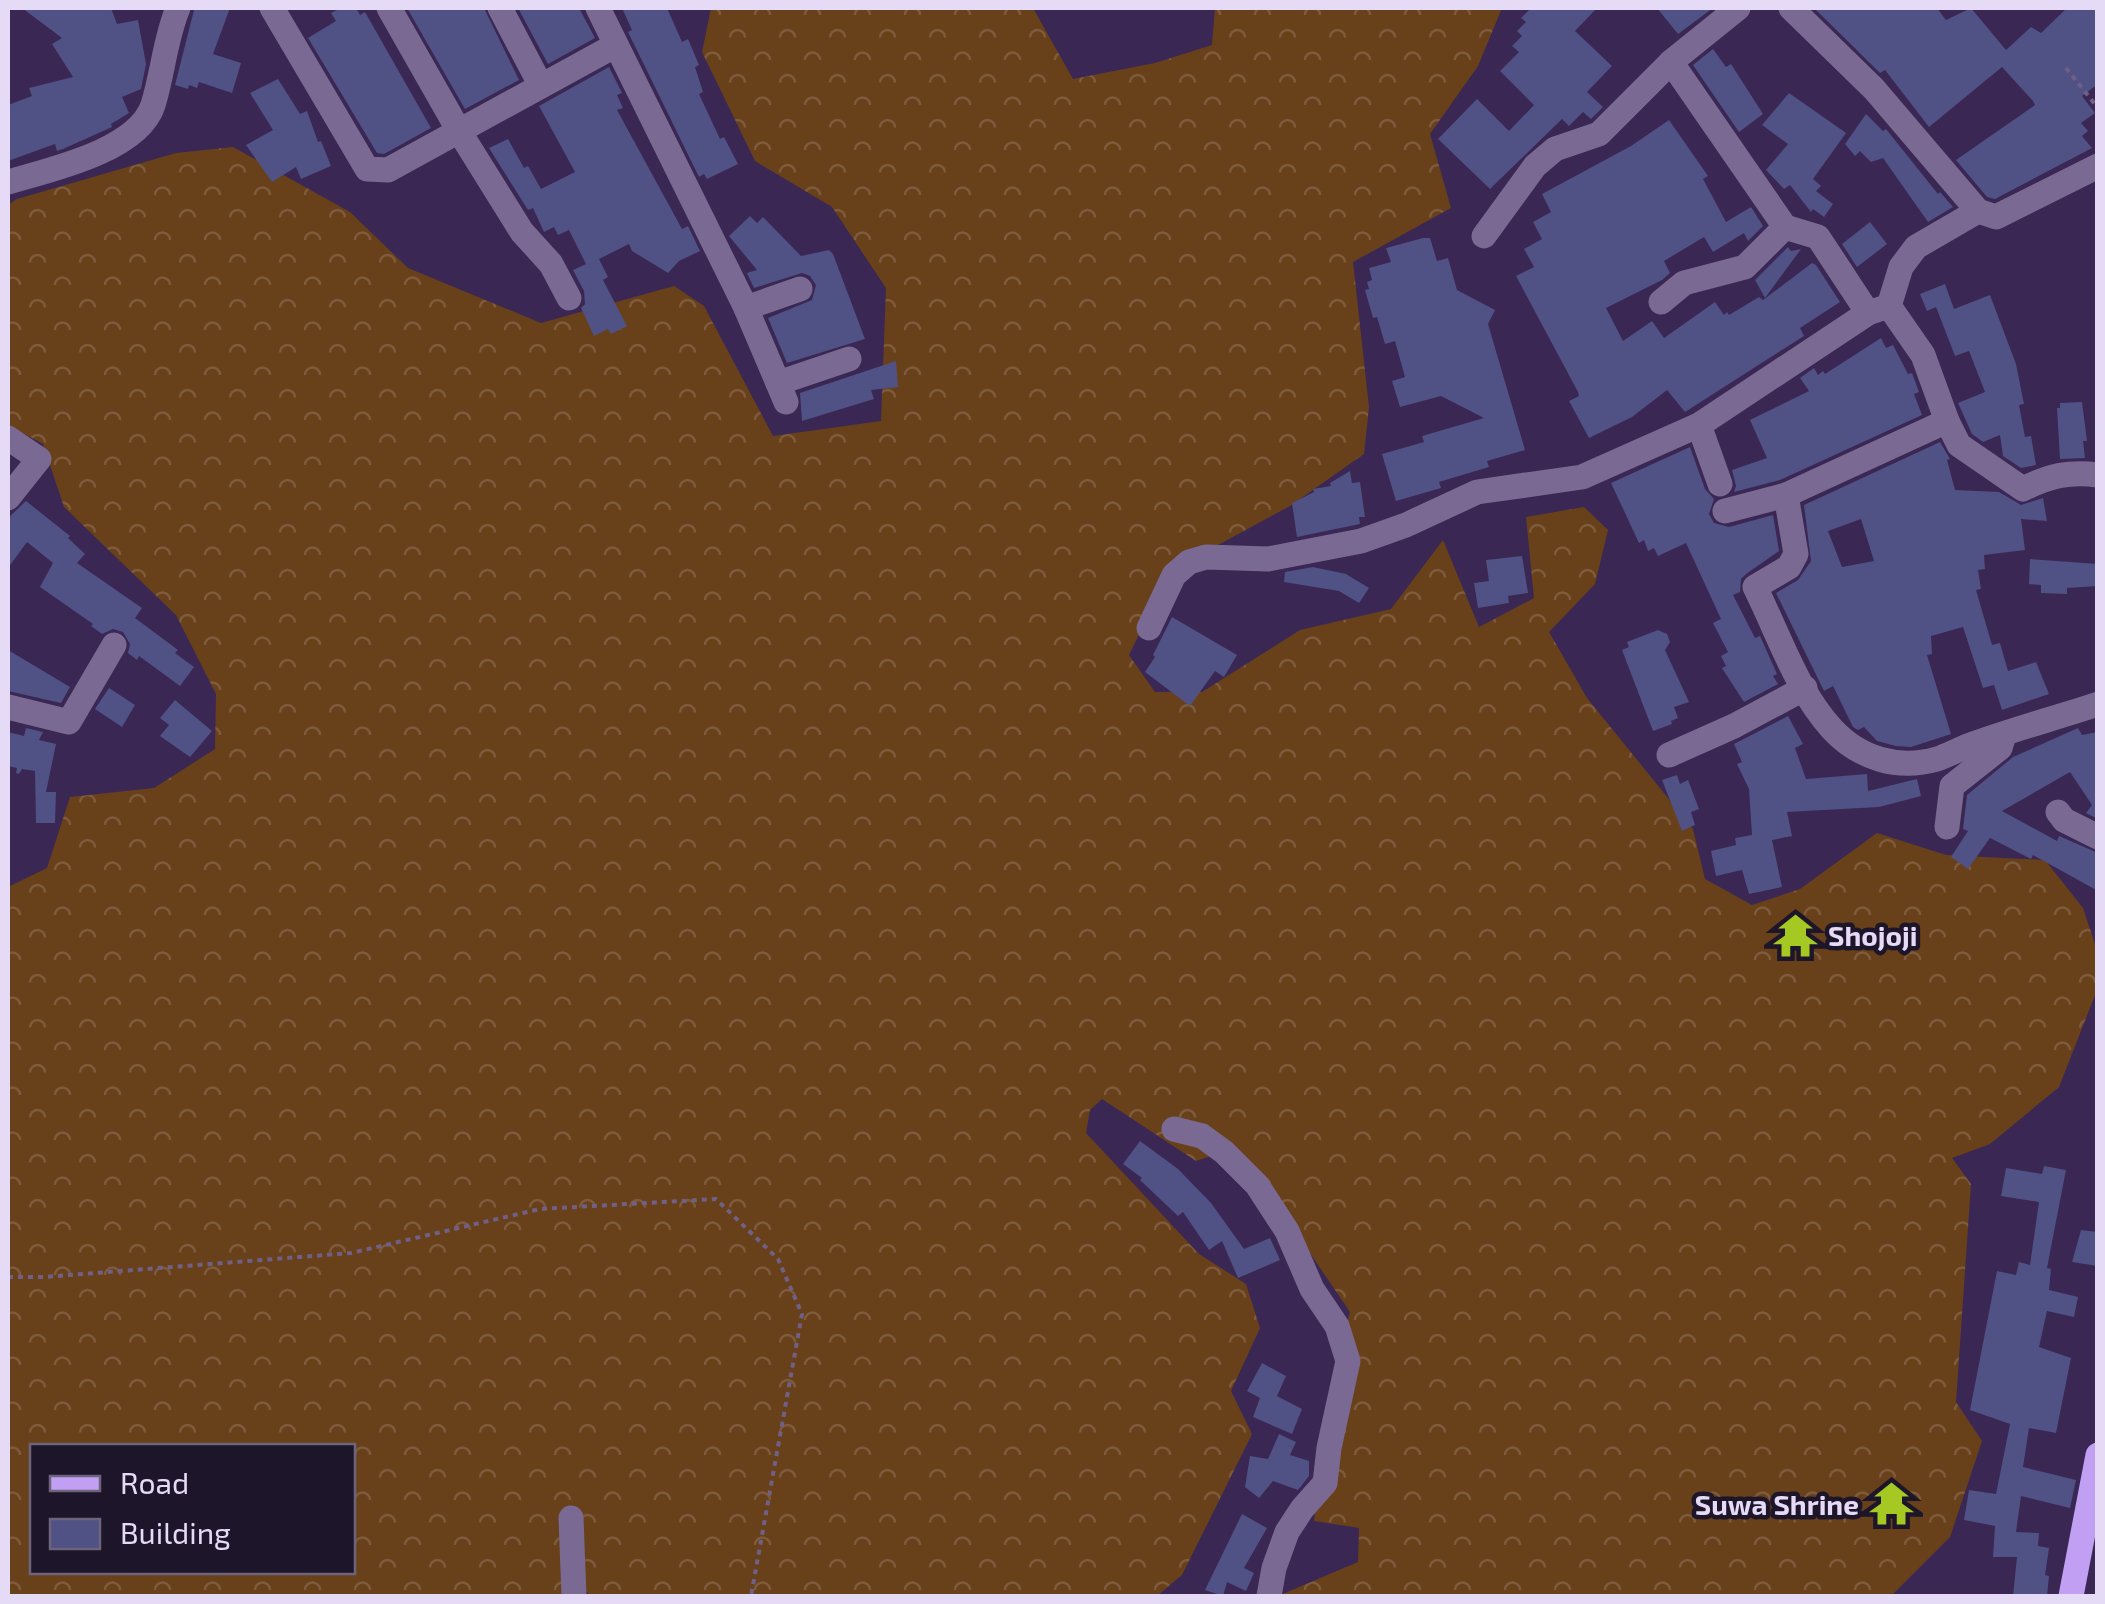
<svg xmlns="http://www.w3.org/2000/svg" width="2105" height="1604" viewBox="0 0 2105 1604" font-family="'Exo 2',sans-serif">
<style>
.forest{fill:url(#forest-crowns);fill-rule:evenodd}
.building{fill:#505184;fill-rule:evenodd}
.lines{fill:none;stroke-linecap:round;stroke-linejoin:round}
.path{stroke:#706087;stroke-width:4;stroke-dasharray:5 5;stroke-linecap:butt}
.minor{stroke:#7a6a93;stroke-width:25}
.major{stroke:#c1a0f4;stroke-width:25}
.labels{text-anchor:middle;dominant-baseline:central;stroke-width:9;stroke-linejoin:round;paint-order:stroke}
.poi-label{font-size:28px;font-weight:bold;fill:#e5dbf7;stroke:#1d1529;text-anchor:start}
</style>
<defs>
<pattern id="forest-crowns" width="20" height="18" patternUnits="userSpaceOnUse" patternTransform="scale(2.5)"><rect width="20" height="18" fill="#68401a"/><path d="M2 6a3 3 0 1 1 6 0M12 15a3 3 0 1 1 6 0" fill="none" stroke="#7d5b3c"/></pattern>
</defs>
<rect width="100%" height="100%" fill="#3a2753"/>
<path class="forest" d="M711 8H1033L1073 79 1155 63 1212 45 1215 8H1502L1478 66 1430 134 1451 208 1353 262 1369 407 1364 454 1290 506 1170 571 1129 655 1155 692H1202L1300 630 1391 609 1443 540 1479 627 1534 598 1526 517 1584 507 1608 530 1595 584 1549 632 1587 698 1693 829 1705 879 1752 905 1800 889 1877 833 1946 855 2045 860 2083 908 2097 950V990L2059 1087 1990 1144 1952 1158 1971 1184 1956 1402 1982 1441 1950 1537 1891 1596H1278L1358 1562 1359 1528 1314 1521 1329 1398 1350 1312 1263 1184 1232 1149 1196 1161 1102 1099 1090 1110 1086 1133 1199 1254 1246 1284 1260 1328 1231 1391 1252 1434 1182 1575 1157 1596H590L585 1590 560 1596H8V887L47 868 70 797 154 788 215 749 216 694 176 615 64 507 43 444 8 425V205L17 199 176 153 233 147 350 212 408 268 541 323 674 286 704 306 773 436 881 421 886 288 832 207 755 161 702 52ZM32 1446H352V1572H32Z"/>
<g class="building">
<path d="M22 8H111L117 24 138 20 146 64 141 89 122 97 129 113 111 124 112 127 63 149 57 151 55 144 8 161V105L32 96 29 88 73 77 52 44 62 38Z"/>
<path d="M212 8H230L213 54 241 63 232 93 199 82 197 88 189 85 188 89 175 85 194 10Z"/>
<path d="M341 8H356L360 15 365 12 431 128 384 154 377 153 308 38 336 21 331 13Z"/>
<path d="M407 8H484L519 80 465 109Z"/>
<path d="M518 8H579L595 38 548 64Z"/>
<path d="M622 8H667L682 42 688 39 699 65 695 67 703 92 699 94 720 139 724 137 738 164 707 179 704 174 699 177 628 32 632 30Z"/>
<path d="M1531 8H1597L1575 31 1612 66 1587 92 1603 107 1591 119 1583 112 1569 126 1562 119 1490 189 1438 139 1477 99 1509 131 1534 105 1500 71 1519 52 1512 46 1522 36 1517 31 1526 22 1521 18Z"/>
<path d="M1657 8H1713L1678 34Z"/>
<path d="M1814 8H1937L1946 20 1971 8 2006 50 2031 27 2041 33 2067 8H2098V84L2082 96 2095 113 2081 123 2088 131 2082 136 2092 148 1995 199 1987 197 1956 160 2035 105 2033 101 2002 67 1929 127 1885 70 1880 73Z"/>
<path d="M1713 49 1726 67 1731 64 1763 114 1739 132 1693 65Z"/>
<path d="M609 67 622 93 617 95 623 108 617 110 682 229 688 226 700 251 679 261 668 273 632 251 629 244 599 259 608 277 603 280 627 326 611 334 608 329 594 336 581 308 585 304 584 291 573 270 586 264 569 230 558 235 554 227 544 232 533 208 528 210 489 148 508 139 524 168 528 166 541 189 575 172 539 106Z"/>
<path d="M278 79 300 114 307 111 318 142 321 141 331 166 301 179 296 167 272 182 246 145 273 130 250 93Z"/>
<path d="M1789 93 1846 133 1813 179 1821 186 1816 191 1833 204 1824 217 1813 209 1811 212 1790 185 1784 189 1766 170 1788 144 1762 125Z"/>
<path d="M1866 114 1883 131 1886 129 1938 194 1940 192 1953 207 1928 222 1883 158 1871 162 1860 151 1855 156 1845 144Z"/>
<path d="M1669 120 1708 176 1703 179 1726 222 1751 207 1763 226 1748 241 1744 233 1713 252 1704 237 1664 261 1670 273 1662 280 1606 308 1623 341 1652 321 1664 338 1715 302 1724 315 1727 312 1729 315 1759 297 1763 300 1812 263 1816 265 1840 302 1800 328 1804 336 1685 412 1667 390 1632 417 1589 438 1569 401 1579 396 1578 392 1516 276 1534 267 1524 249 1542 239 1533 222 1551 212 1542 194 1631 146Z"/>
<path d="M750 216 757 223 763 217 801 256 829 250 833 254 865 339 787 363 768 318 812 300 816 285 810 276 802 273 754 288 747 273 757 270 729 236Z"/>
<path d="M1870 222 1887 244 1857 267 1842 244Z"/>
<path d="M1423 238H1430L1437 261 1448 258 1457 290 1495 310 1488 324 1525 450 1487 461 1489 467 1439 482 1441 488 1396 501 1382 454 1424 442 1422 436 1484 418 1441 396 1400 407 1392 381 1405 377 1395 341 1385 344 1377 317 1373 318 1365 290 1369 289 1367 282 1372 280 1369 268 1391 262 1386 248Z"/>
<path d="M1788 247 1791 251 1801 249 1765 298 1755 280Z"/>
<path d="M1945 284 1954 309 1990 295 2016 364 2024 404 2019 405 2025 437 2031 436 2036 465 2021 468 2003 456 2000 435 1983 442 1972 434 1958 403 1985 392 1969 351 1955 356 1936 307 1927 311 1920 294Z"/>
<path d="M1881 338 1886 348 1893 345 1908 374 1912 373 1919 392 1914 394 1922 415 1780 480 1734 492 1736 486 1732 470 1767 458 1750 420 1809 391 1800 378 1814 368 1818 375 1823 371 1825 374Z"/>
<path d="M896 361 898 387 871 390 874 399 802 421 800 393Z"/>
<path d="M2082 402 2087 441H2083L2085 458 2060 459 2057 408H2060V403Z"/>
<path d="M1940 442 1950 459 1947 460 1955 490 1999 492 2021 505 2043 498 2047 521 2021 519 2025 550 1984 555 1985 569 1978 570 1981 589 1976 590 1992 645 2000 643 2008 671 2036 662 2049 694 2002 710 1994 685 1983 688 1963 627 1931 636 1932 654 1927 655 1951 734 1911 747 1896 746 1877 741 1864 727 1858 730 1853 727 1833 686 1824 691 1776 593 1798 580 1811 561 1804 505ZM1861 519 1874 561 1842 567 1828 531Z"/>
<path d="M1690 447 1705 489 1714 499 1709 514 1714 523 1729 527 1773 515 1779 551 1746 574 1741 579 1740 592 1733 595 1755 638 1760 636 1777 674 1773 676 1778 684 1744 702 1722 668 1726 666 1721 656 1728 652 1713 623 1721 619 1686 543 1658 556 1654 548 1648 551 1644 540 1639 543 1611 483Z"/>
<path d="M1350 471 1352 483 1360 482 1365 517H1359L1360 524 1297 537 1292 503 1314 492 1313 489 1331 486 1330 483Z"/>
<path d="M26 501 70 536 68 538 85 554 77 563 142 608 135 618 178 650 175 653 194 667 180 686 139 656 137 660 128 653 130 644 123 632 113 629 102 634 91 626 93 624 40 587 53 563 27 542 8 568V518Z"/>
<path d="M1522 556 1528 593 1508 596 1509 603 1478 608 1474 583 1489 581 1486 560Z"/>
<path d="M2030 559 2098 564V586L2067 588V594L2041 593V585L2029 584Z"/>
<path d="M1313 567 1346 574 1369 588 1359 603 1339 591 1284 582 1285 572Z"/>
<path d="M1172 617 1237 655 1224 677 1215 671 1190 706 1145 672 1155 657 1153 655Z"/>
<path d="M1658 630 1667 634 1670 642 1665 650 1689 702 1674 707 1678 718 1671 721 1672 724 1653 731 1622 650 1629 647 1627 642Z"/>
<path d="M8 650 70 687 61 703 8 691Z"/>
<path d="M109 688 135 705 122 727 95 709Z"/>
<path d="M175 700 212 731 190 757 160 736 169 725 160 718Z"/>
<path d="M1788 716 1803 744 1795 748 1806 779 1867 774 1868 791 1917 779 1921 796 1879 807 1787 812 1792 836 1772 840 1782 887 1749 894 1742 870 1716 876 1711 851 1736 845 1735 838 1752 835 1749 789 1737 764 1742 762 1734 744Z"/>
<path d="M26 728 43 732 39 740 56 744 46 792H56L55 823H36L35 771 22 769 19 774 16 773 17 768 8 766V732L24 736Z"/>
<path d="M2078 728 2082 735 2098 732V819L2086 813 2092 805 2070 772 2002 811 2057 841 2059 836 2098 853V891L2033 855 2031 859 1990 838 1968 869 1951 857 1968 831 1963 829 1967 795 2013 757Z"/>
<path d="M1677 775 1680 784 1688 780 1699 809 1691 812 1695 825 1682 831 1662 780Z"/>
<path d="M1140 1141 1178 1169 1211 1203 1244 1249 1270 1238 1280 1260 1238 1278 1222 1241 1209 1250 1183 1212 1178 1216 1140 1180 1142 1178 1123 1164Z"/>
<path d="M2044 1166 2066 1170 2047 1268 2051 1269 2049 1290 2078 1297 2074 1317 2047 1311 2039 1347 2071 1358 2056 1433 2029 1428 2023 1467 2076 1480 2070 1508 2021 1496 2016 1532 2039 1533 2038 1546 2049 1548 2045 1575 2049 1576 2047 1596H2013L2017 1557H1993L1995 1526 1964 1520 1969 1490 1996 1494 2010 1424 1970 1410 1997 1271 2016 1275 2019 1262 2030 1265 2039 1202 2001 1196 2006 1168 2042 1174Z"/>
<path d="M2081 1230 2098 1232V1266L2072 1262Z"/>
<path d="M1262 1363 1286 1376 1277 1396 1302 1409 1292 1434 1253 1417 1260 1398 1247 1391Z"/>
<path d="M1279 1434 1296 1442 1290 1455 1309 1461V1476L1298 1490 1273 1481 1259 1498 1245 1487 1250 1456 1268 1459Z"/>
<path d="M1242 1514 1267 1528 1244 1568 1254 1573 1246 1591 1227 1582 1223 1596 1205 1590Z"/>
</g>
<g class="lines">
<g class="path">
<path d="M2066 68 2098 108"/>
<path d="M8 1277H44L351 1253 540 1209 716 1199 778 1259 802 1314 751 1596"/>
</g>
<g class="minor">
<path d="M272 8 367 169 388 170 616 45"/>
<path d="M389 8 459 131 522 232 551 264 569 298"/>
<path d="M500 8 541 86"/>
<path d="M598 8 746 308 786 402"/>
<path d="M1791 8 1874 89 1978 211 1996 217 2098 166"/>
<path d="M8 182C49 170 138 151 153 105 163 73 165 39 178 8"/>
<path d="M1785 227 1818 237 1868 313"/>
<path d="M1484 236 1535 166 1555 149 1599 134 1671 62 1738 8"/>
<path d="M1661 302 1684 283 1745 267 1785 227 1671 62"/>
<path d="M1889 306 1923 355 1947 421"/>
<path d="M746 308 800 289"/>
<path d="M778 383 849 359"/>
<path d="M1699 425 1720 484"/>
<path d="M8 438 39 459 8 498"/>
<path d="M1786 495 1796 554 1789 567 1755 587C1778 633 1797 691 1832 729 1860 759 1898 770 1937 759 1949 755 1961 748 1973 744 2014 729 2056 718 2098 704"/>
<path d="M1725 511 1786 495 1947 421 1959 445 2023 489C2048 476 2069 471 2098 475"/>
<path d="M1149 628 1174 575 1189 562 1206 557 1268 559 1361 541 1406 525 1477 492 1582 477 1699 425 1868 313 1889 306 1901 267 1916 247 1978 211"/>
<path d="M8 707 69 722 114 645"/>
<path d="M1669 755 1734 726 1805 688"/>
<path d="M2058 812 2064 820 2098 837"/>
<path d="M1947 827 1952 786 2000 748 2004 735"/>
<path d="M1174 1129 1202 1136 1224 1152 1257 1185 1287 1231 1312 1289 1337 1326 1348 1361 1329 1448 1325 1483 1302 1509 1287 1532 1274 1568 1269 1596"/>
<path d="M571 1518 574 1596"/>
</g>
<path class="major" d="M2071 1596 2098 1455"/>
</g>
<defs>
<symbol id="temple-bare" viewBox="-9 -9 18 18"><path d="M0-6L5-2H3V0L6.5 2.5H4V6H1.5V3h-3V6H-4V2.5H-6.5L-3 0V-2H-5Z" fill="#a5c823" stroke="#1d1529" stroke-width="2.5" paint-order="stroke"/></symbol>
</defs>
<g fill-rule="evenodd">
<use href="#temple-bare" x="1764" y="904" width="63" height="63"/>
<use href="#temple-bare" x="1860" y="1472" width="63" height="63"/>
</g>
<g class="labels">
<g class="poi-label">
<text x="1828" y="935">Shojoji</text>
<text x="1859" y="1504" text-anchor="end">Suwa Shrine</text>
</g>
</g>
<rect width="2105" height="1604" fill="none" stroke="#e5dbf7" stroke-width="20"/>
<rect x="30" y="1444" width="325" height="130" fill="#1d1529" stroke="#6d647b" stroke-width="2.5"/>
<rect x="50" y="1476" width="50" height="15" fill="#c1a0f4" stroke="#6d647b" stroke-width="2.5"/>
<text x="120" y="1494" font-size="30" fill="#e5dbf7">Road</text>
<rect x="50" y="1519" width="50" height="30" fill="#505184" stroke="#6d647b" stroke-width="2.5"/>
<text x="120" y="1544" font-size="30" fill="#e5dbf7">Building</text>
</svg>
